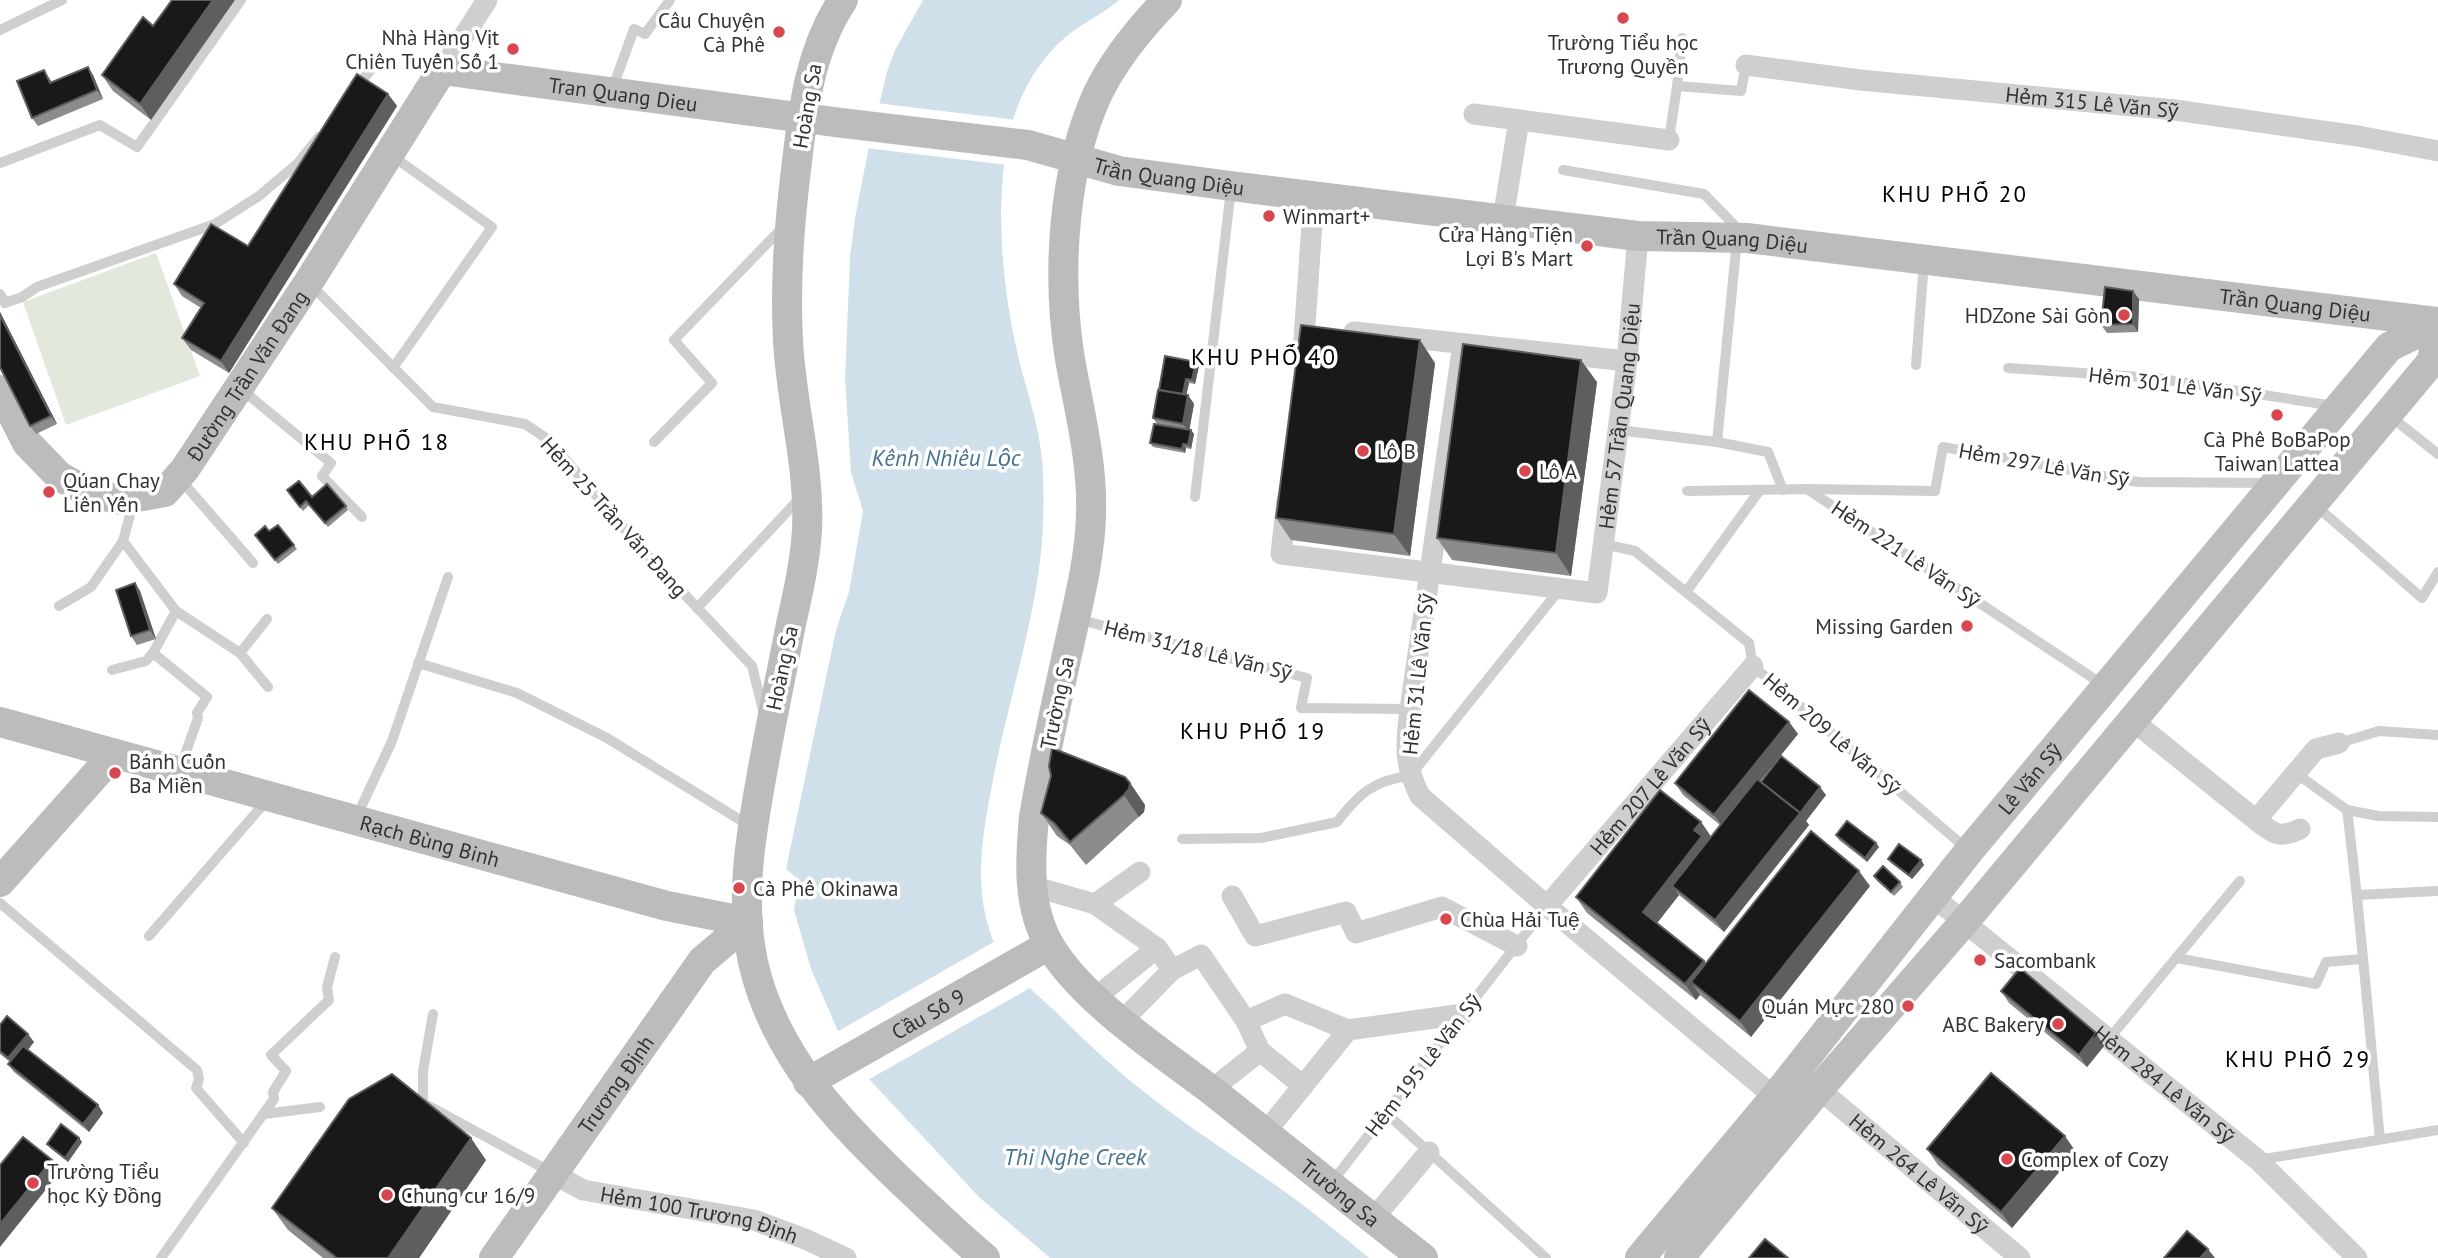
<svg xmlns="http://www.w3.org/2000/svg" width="2438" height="1258" viewBox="0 0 2438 1258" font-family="'PT Sans',sans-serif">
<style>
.green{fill:#e2e8dc}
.water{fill:#d0e0eb}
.pier{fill:#fff}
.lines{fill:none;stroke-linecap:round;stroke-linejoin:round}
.lane{stroke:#cfcfcf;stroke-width:10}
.street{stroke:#cfcfcf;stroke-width:21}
.secondary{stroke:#bcbcbc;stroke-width:30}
.wall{fill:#8c8c8c}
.shaded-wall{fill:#5e5e5e}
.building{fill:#191919;stroke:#5e5e5e;stroke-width:2}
.poi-dot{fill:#d8464e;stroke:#fff;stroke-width:2.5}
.labels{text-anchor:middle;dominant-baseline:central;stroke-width:7;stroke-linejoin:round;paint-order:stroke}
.poi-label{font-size:21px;fill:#323232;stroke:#fff;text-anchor:start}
.street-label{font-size:21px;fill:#323232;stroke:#fff}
.neighbourhood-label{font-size:23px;letter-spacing:2px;fill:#000;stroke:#fff}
.water-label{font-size:23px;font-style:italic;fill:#46718f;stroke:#fff}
</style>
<rect width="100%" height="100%" fill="#fff"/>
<path class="green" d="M156 253 200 376 66 425 23 302Z"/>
<path class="water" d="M923 0H1119C1106 12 1090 19 1076 29 1046 50 1024 84 1013 120 993 190 1001 281 1017 351 1023 380 1034 408 1039 438 1045 471 1044 508 1042 542 1035 624 1007 704 992 785 982 836 973 890 993 940 1005 969 1034 992 1057 1013 1087 1043 1118 1072 1152 1098 1199 1135 1250 1166 1299 1202 1323 1220 1346 1239 1369 1258H1050L979 1197 869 1079 838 1031 811 969 794 910 799 880 786 869 836 630 849 592 863 511 851 472 845 379 850 257 855 218 868 151 887 72 895 50Z"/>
<g class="pier">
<path d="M876 103 1017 120 1008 165 865 148Z"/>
<path d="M997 940 1030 988 866 1081 835 1033Z"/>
</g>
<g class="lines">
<g class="lane">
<path d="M0 30 62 0"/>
<path d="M1677 86 1682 38"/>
<path d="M356 88 373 67"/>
<path d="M612 90 634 29 645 34 670 0"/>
<path d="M1669 140 1677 86 1741 91 1746 65"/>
<path d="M391 155 492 227 393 368"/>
<path d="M0 163 100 125 137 147 241 0"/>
<path d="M1563 170 1704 194 1742 233"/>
<path d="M311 285 433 407 525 424 549 440 640 547 752 666 764 714"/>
<path d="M0 294 5 303 22 297 37 287 215 224 259 196 298 163 319 137"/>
<path d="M1916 365 1924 262"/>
<path d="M2008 368 2155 378 2334 406"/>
<path d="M241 389 331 463 322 476 362 517"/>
<path d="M2390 416 2438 454"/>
<path d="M1618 430 1717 442 1768 452 1783 490"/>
<path d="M654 442 712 383 674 340 783 227"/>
<path d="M1717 442 1737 240"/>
<path d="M180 479 253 563"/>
<path d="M1807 489 2105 686"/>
<path d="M1687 491 1807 489 1935 491 1943 447 2138 482 2270 483"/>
<path d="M1195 497 1231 189"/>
<path d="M2315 505 2422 598 2438 572"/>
<path d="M123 541 176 611 240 653 268 687"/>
<path d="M1604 544 1635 551 1749 643 1753 666 1967 849"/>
<path d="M1686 592 1760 490"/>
<path d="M59 606 91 587 123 541 134 500"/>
<path d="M697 608 800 498"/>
<path d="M1077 619 1307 678 1301 708 1410 709"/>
<path d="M153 653 207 697 197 713 198 718 180 769"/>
<path d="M240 653 267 619"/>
<path d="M418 663 517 693 607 738 750 826"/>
<path d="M112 670 146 661 153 653 176 611"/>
<path d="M2339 743 2379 731 2438 735"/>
<path d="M2297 774 2347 810 2378 816 2438 817"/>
<path d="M2347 810C2361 919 2369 1029 2380 1139"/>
<path d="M356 818 392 741 448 577"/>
<path d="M1182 839 1261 838 1337 822C1359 794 1373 780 1410 776L1560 589"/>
<path d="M2358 895 2438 891"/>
<path d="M0 903 197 1070 199 1079 196 1088 244 1143"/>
<path d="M149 936 268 799"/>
<path d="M2177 958 2316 984 2326 962 2362 959"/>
<path d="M433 1014 423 1071V1103L551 1172"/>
<path d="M2108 1040 2240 881"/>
<path d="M1386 1113 1546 1258"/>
<path d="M264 1114 320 1107"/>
<path d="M2258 1160 2438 1130"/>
<path d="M1332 1182 1547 906"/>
<path d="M161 1258 274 1099 273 1092 286 1071 271 1055 329 1000 327 987 335 957"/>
</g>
<g class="street">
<path id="s1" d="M1746 65 1860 80 2175 110 2358 136 2438 151"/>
<path d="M442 70 487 0"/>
<path d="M1474 114 1669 140"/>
<path d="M1503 219 1519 120"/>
<path d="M1354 332 1627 361"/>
<path d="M1463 344 1410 709C1406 745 1403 762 1420 796L1547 906 1784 1105"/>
<path d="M1303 354 1314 195"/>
<path id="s2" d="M1287 500 1281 554 1597 593 1627 361 1638 236"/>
<path d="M2132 720 2256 820 2316 749 2339 743"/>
<path d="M2256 820C2274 834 2279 839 2300 829"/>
<path d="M1032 886 1095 904 1157 948 1172 970"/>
<path d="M1232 896 1255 936 1346 912 1356 933 1442 907 1517 946"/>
<path id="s3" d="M1932 896 2258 1160 2357 1258"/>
<path d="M1095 904 1140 872"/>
<path id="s4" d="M1547 906 1753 666"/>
<path d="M1096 997 1157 948"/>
<path d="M1122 1021 1172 970 1201 955 1246 1021 1260 1051 1303 1086"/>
<path d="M1246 1021 1285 1004 1348 1030"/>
<path id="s5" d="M1819 1089 2020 1258"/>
<path d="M1211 1090 1260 1051"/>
<path d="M1265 1133 1348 1030 1463 1014"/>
<path id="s6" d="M554 1174 583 1190 754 1220 805 1239 846 1258"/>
<path d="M1373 1219 1429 1152"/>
</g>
<g class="secondary">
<path d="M843 0C809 51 803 110 796 170 789 226 785 283 788 340 791 404 810 466 807 530 805 562 798 593 791 624 781 676 770 727 761 779 750 840 740 900 753 962 774 1055 838 1121 904 1184 931 1209 957 1235 985 1258"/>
<path id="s7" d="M1167 0C1140 28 1115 58 1098 93 1063 169 1057 271 1069 353 1078 407 1093 460 1091 515 1090 557 1079 600 1070 641 1057 699 1044 758 1034 817 1030 860 1027 907 1050 946 1082 1000 1161 1052 1211 1090 1282 1146 1352 1203 1423 1258"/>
<path id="s8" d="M0 390 27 443 59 476 86 491 120 500 165 492 185 469 308 283 442 70 842 123 1028 145 1119 171 1231 186 1638 236 1747 238 2438 322"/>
<path id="s9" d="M0 722 667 906 748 922"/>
<path d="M0 882 114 754"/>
<path id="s10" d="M808 1082 1049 945"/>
<path id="s11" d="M494 1258 702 961 748 922"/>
<path id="s12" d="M1640 1258 1775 1097 1969 851 2389 347 2438 323"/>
<path d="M1679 1258 1819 1089 1965 921 2432 361 2438 328"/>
</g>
</g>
<g class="wall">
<path d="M143 17 151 120 113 91 102 75Z"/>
<path d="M44 70 52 82 93 75 103 99 38 126 32 118Z"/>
<path d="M388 94 397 106 229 373 191 350 182 338 201 308 182 296 174 284 248 246Z"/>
<path d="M2139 299 2138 332 2107 333 2101 325Z"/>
<path d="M0 312 57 424 36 434 30 426 0 367Z"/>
<path d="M1165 356 1199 366 1195 384 1189 383 1186 395H1188L1194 404 1189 430H1191L1194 434 1191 449 1186 448 1185 453 1153 447 1150 443 1157 424 1153 418Z"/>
<path d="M1435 363 1410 556 1291 540 1276 518Z"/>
<path d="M1597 382 1571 576 1452 560 1437 538Z"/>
<path d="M287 490 346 506 348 510 328 527 309 505 303 511Z"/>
<path d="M278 525 297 549 278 564 255 535 269 531Z"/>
<path d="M135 583 140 591 156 639 137 645 131 636Z"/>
<path d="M1789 722 1798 734 1760 781 1826 795 1806 821 1809 825 1724 932 1679 895 1657 923 1706 963 1870 886 1751 1037 1700 995 1696 1000 1587 913 1576 897 1701 822 1711 837 1720 825 1683 795 1675 783Z"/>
<path d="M1130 783 1145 805 1144 812 1086 865 1070 845 1057 836 1041 813Z"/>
<path d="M1836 835 1876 843 1879 847 1867 862 1839 840Z"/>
<path d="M1888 859 1921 860 1924 865 1912 879 1891 863Z"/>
<path d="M1874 876 1900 882 1903 887 1894 896 1877 881Z"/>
<path d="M2001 991 2096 1033 2104 1046 2087 1067 2009 1003Z"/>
<path d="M0 1025 34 1042 28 1050 98 1105 103 1113 89 1132 14 1072 8 1064 10 1062 0 1054Z"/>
<path d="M79 1138 82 1142 68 1162 50 1148 47 1144Z"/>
<path d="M1927 1149 2076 1152 2012 1228 1938 1165Z"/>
<path d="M486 1160 419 1258H323L288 1230 272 1208Z"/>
</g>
<g class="shaded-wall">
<path d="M213 0H235L151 120 140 104Z"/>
<path d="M88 67 93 75 103 99 97 90Z"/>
<path d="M388 94 397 106 229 373 221 361Z"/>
<path d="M2133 291 2139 299 2138 332 2133 324Z"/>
<path d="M0 312 57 424 51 416 0 315Z"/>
<path d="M1420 340 1435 363 1410 556 1394 534Z"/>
<path d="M1581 360 1597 382 1571 576 1556 553Z"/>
<path d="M1196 362 1199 366 1195 384 1192 380Z"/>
<path d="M1186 379 1189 383 1185 401 1182 397Z"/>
<path d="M1188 395 1194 404 1189 432 1183 424Z"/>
<path d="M1191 430 1194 434 1191 449 1188 445Z"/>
<path d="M1183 444 1186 448 1185 453 1182 449Z"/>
<path d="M135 583 140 591 156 639 150 630Z"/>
<path d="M1789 722 1798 734 1723 827 1714 815Z"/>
<path d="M1130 783 1145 805 1144 812 1139 817 1124 795Z"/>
<path d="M1820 787 1826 795 1806 821 1809 825 1724 932 1715 920Z"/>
<path d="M1701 822 1712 838 1672 886 1679 895 1654 927 1643 912 1694 830Z"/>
<path d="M1876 843 1879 847 1867 862 1865 858Z"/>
<path d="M1921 860 1924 865 1912 879 1909 875Z"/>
<path d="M1859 871 1870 886 1751 1037 1740 1021Z"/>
<path d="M1704 961 1715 976 1691 982 1700 995 1696 1000 1685 984Z"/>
<path d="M2096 1033 2104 1046 2087 1067 2079 1055Z"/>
<path d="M28 1034 34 1042 14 1066 8 1058Z"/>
<path d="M98 1105 103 1113 89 1132 83 1124Z"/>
<path d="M2065 1136 2076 1152 2012 1228 2001 1212Z"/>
<path d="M79 1138 82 1142 68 1162 65 1158Z"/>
<path d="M471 1138 486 1160 419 1258H388Z"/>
<path d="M52 1160 60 1172 0 1247V1224Z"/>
<path d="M2208 1249 2215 1258H2200Z"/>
</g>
<g class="building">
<path d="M172 0H213L140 104 102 75 143 17 153 26Z"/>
<path d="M88 67 97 90 32 118 17 81 44 70 50 83Z"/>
<path d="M357 74 388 94 221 361 182 338 204 303 174 284 211 224 248 246Z"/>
<path d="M2105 287 2133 291V324L2101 325Z"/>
<path d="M0 315 51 416 30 426 0 367Z"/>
<path d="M1301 325 1420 340 1394 534 1276 518Z"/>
<path d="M1463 344 1581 360 1556 553 1437 538Z"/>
<path d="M1165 356 1196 362 1192 380 1186 379 1183 394 1159 390Z"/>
<path d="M1158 390 1188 395 1183 424 1153 418Z"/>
<path d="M1154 424 1191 430 1188 445 1183 444 1182 449 1150 443Z"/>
<path d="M299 481 312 497 327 484 346 506 325 523 306 501 300 507 287 490Z"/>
<path d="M278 525 294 545 275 560 255 535 265 526 269 531Z"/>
<path d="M135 583 150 630 131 636 116 590Z"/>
<path d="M1749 690 1789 722 1714 815 1675 783Z"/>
<path d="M1052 748 1125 777 1130 783 1129 789 1124 795 1070 842 1054 823 1041 813 1051 776 1049 766Z"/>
<path d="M1781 756 1820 787 1800 813 1761 782Z"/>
<path d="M1757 779 1800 813 1715 920 1672 886Z"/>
<path d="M1660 790 1701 822 1694 830 1702 836 1643 912 1704 961 1685 984 1576 897Z"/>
<path d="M1847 821 1876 843 1865 858 1836 835Z"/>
<path d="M1811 831 1859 871 1740 1021 1691 982Z"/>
<path d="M1899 844 1921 860 1909 875 1888 859Z"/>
<path d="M1883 866 1900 882 1891 892 1874 876Z"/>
<path d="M2020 968 2096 1033 2079 1055 2001 991Z"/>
<path d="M7 1016 28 1034 8 1058 0 1051V1025Z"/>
<path d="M23 1046 98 1105 83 1124 8 1064Z"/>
<path d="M1991 1073 2065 1136 2001 1212 1927 1149Z"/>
<path d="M392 1074 471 1138 388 1258H337L272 1208 349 1099Z"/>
<path d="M61 1124 79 1138 65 1158 47 1144Z"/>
<path d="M23 1137 52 1160 0 1224V1165Z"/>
<path d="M2187 1231 2208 1249 2200 1258H2164Z"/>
<path d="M1765 1239 1788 1258H1749Z"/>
</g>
<g class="poi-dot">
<circle cx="1623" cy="18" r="7"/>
<circle cx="779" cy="32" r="7"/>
<circle cx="513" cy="49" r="7"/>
<circle cx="1269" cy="216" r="7"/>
<circle cx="1587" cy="246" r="7"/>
<circle cx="2124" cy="315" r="7"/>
<circle cx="2277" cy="415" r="7"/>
<circle cx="1363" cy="451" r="7"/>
<circle cx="1525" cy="471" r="7"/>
<circle cx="49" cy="492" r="7"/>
<circle cx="1967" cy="626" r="7"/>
<circle cx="115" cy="773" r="7"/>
<circle cx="739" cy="888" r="7"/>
<circle cx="1446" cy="919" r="7"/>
<circle cx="1980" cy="960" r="7"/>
<circle cx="1908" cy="1006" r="7"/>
<circle cx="2058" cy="1024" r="7"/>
<circle cx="2007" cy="1159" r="7"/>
<circle cx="33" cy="1183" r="7"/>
<circle cx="387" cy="1195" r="7"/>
</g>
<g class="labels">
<g class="poi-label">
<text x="765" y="20" text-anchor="end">Câu Chuyện<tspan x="765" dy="24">Cà Phê</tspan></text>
<text x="499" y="37" text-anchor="end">Nhà Hàng Vịt<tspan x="499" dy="24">Chiên Tuyến Số 1</tspan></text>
<text x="1623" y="42" text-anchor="middle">Trường Tiểu học<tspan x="1623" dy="24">Trương Quyền</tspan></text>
<text x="1283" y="216">Winmart+</text>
<text x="1573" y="234" text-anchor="end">Cửa Hàng Tiện<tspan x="1573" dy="24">Lợi B's Mart</tspan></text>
<text x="2110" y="315" text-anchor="end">HDZone Sài Gòn</text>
<text x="2277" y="439" text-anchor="middle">Cà Phê BoBaPop<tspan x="2277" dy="24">Taiwan Lattea</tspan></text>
<text x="1377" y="451">Lô B</text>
<text x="1539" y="471">Lô A</text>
<text x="63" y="480">Qúan Chay<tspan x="63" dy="24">Liên Yến</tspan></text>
<text x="1953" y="626" text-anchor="end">Missing Garden</text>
<text x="129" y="761">Bánh Cuốn<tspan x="129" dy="24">Ba Miền</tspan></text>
<text x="753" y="888">Cà Phê Okinawa</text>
<text x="1460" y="919">Chùa Hải Tuệ</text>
<text x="1994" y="960">Sacombank</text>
<text x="1894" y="1006" text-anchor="end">Quán Mực 280</text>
<text x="2044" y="1024" text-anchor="end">ABC Bakery</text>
<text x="2021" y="1159">Complex of Cozy</text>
<text x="47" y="1171">Trường Tiểu<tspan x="47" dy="24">học Kỳ Đồng</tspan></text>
<text x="401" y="1195">Chung cư 16/9</text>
</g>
<g class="street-label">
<text stroke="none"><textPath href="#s8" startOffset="905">Tran Quang Dieu</textPath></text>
<text stroke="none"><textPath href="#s1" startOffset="348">Hẻm 315 Lê Văn Sỹ</textPath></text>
<text transform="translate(807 106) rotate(-80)">Hoàng Sa</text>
<text stroke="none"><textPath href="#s8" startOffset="1458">Trần Quang Diệu</textPath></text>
<text stroke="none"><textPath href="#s8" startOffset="2025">Trần Quang Diệu</textPath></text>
<text stroke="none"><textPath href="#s8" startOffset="2592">Trần Quang Diệu</textPath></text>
<text stroke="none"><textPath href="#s8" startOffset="360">Đường Trần Văn Đang</textPath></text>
<text transform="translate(2175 385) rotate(7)">Hẻm 301 Lê Văn Sỹ</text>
<text stroke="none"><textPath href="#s2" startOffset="551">Hẻm 57 Trần Quang Diệu</textPath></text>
<text transform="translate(2044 465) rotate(10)">Hẻm 297 Lê Văn Sỹ</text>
<text transform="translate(614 517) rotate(48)">Hẻm 25 Trần Văn Đang</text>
<text transform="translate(1906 554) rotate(34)">Hẻm 221 Lê Văn Sỹ</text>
<text transform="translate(1198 650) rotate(14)">Hẻm 31/18 Lê Văn Sỹ</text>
<text transform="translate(782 668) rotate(-78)">Hoàng Sa</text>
<text transform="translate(1418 674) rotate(-84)">Hẻm 31 Lê Văn Sỹ</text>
<text transform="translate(1057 703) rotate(-78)">Trường Sa</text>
<text transform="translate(1832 734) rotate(41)">Hẻm 209 Lê Văn Sỹ</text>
<text stroke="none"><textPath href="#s12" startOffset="618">Lê Văn Sỹ</textPath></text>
<text stroke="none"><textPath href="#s4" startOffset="158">Hẻm 207 Lê Văn Sỹ</textPath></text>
<text stroke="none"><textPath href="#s9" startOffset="446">Rạch Bùng Binh</textPath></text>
<text stroke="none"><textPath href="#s10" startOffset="138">Cầu Số 9</textPath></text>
<text transform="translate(1423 1065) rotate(-52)">Hẻm 195 Lê Văn Sỹ</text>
<text stroke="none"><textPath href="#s11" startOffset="212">Trương Định</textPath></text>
<text stroke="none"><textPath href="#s3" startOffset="299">Hẻm 284 Lê Văn Sỹ</textPath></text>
<text stroke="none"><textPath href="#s5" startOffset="131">Hẻm 264 Lê Văn Sỹ</textPath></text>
<text stroke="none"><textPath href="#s7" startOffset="1367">Trường Sa</textPath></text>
<text stroke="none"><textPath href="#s6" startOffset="152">Hẻm 100 Trương Định</textPath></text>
</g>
<g class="neighbourhood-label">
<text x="1955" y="193">KHU PHỐ 20</text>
<text x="1264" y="356">KHU PHỐ 40</text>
<text x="377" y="441">KHU PHỐ 18</text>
<text x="1253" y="730">KHU PHỐ 19</text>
<text x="2298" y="1058">KHU PHỐ 29</text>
</g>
<g class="water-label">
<text x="946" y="457">Kênh Nhiêu Lộc</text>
<text x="1075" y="1156">Thi Nghe Creek</text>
</g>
</g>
</svg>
